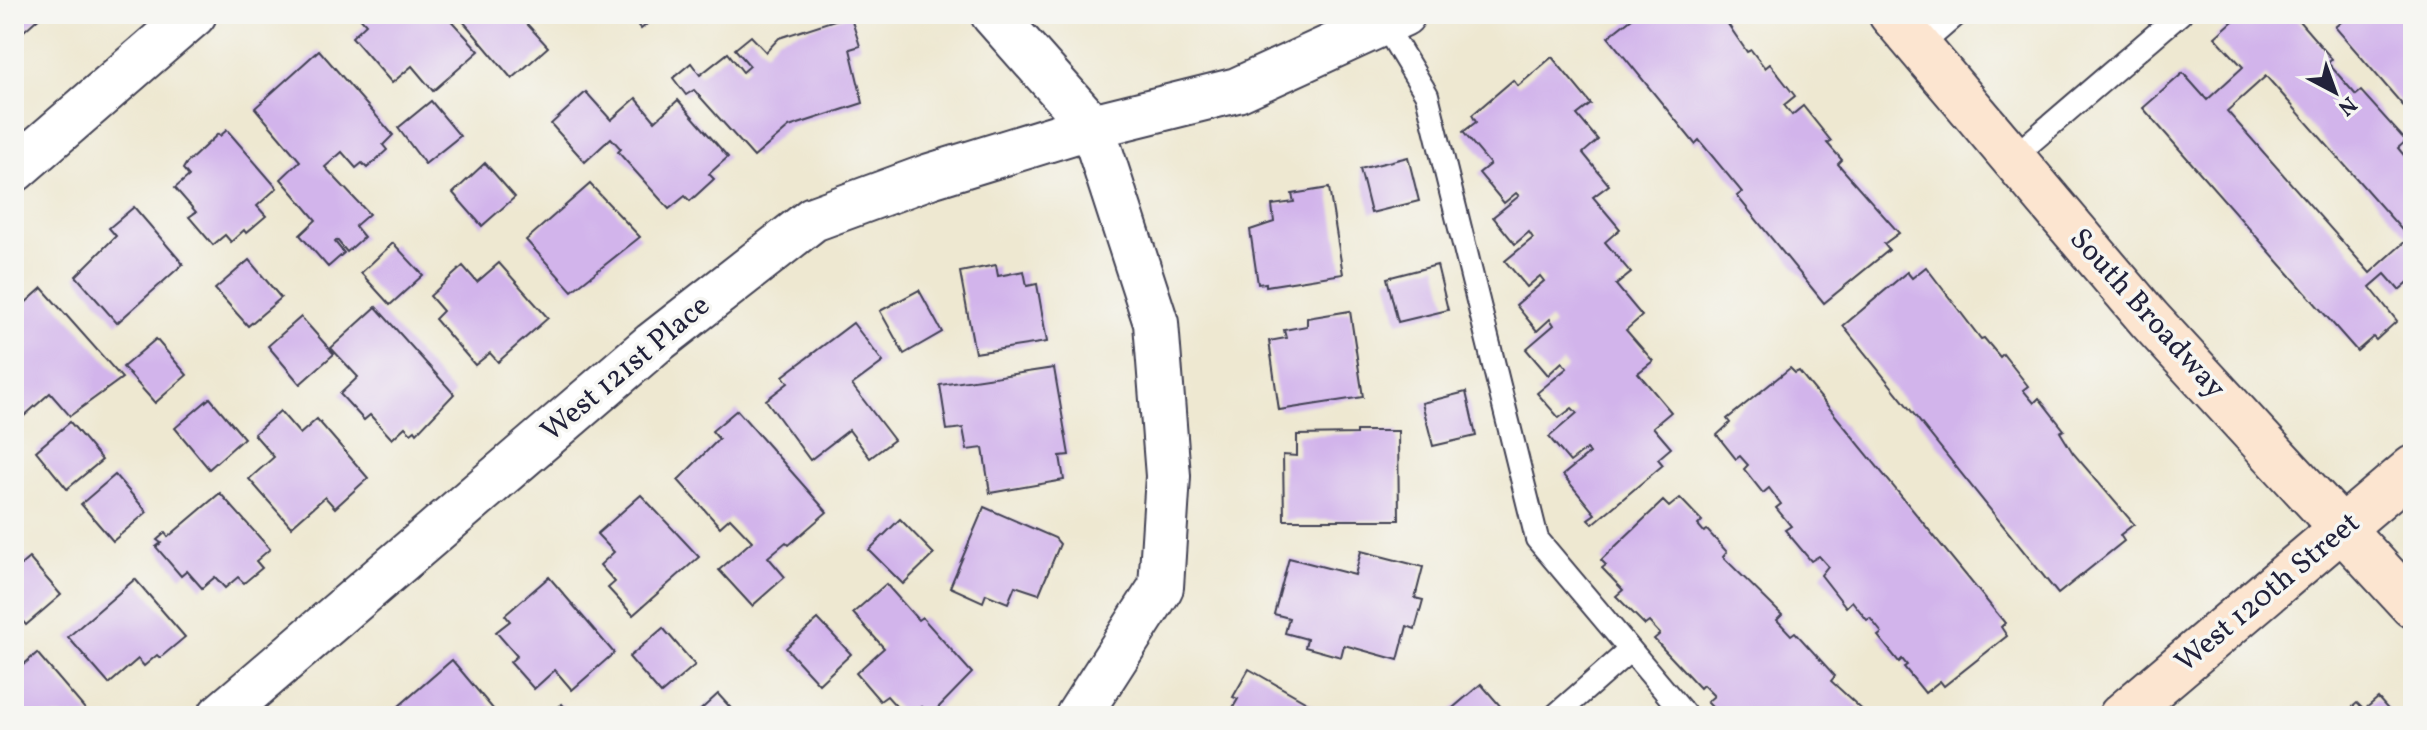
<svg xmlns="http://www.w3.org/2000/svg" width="2427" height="730" viewBox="0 0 2427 730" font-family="Vollkorn,serif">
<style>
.building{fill:#d2b4eb;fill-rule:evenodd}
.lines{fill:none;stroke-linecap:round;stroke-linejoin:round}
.lane-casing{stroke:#414052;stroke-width:26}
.street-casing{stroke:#414052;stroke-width:48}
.secondary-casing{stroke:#414052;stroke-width:48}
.lane{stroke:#fff;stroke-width:22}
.street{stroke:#fff;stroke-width:44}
.secondary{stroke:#fce5d0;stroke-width:44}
.labels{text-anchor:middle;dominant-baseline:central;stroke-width:7;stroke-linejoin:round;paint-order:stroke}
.street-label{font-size:30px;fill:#22223b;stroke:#f6f6f2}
</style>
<rect width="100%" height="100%" fill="#f6f6f2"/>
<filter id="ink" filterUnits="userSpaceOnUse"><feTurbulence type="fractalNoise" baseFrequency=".0125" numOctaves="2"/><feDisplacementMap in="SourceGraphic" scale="16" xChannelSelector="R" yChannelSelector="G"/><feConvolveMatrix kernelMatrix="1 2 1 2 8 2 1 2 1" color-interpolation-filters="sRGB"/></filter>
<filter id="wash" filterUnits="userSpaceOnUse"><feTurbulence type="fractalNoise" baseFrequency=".006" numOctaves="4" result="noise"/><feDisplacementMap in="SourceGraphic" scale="32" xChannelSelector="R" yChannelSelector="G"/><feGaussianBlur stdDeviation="1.8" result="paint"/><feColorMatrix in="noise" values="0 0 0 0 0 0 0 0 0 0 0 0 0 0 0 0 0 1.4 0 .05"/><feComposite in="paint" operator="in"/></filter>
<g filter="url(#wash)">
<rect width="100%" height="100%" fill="#eee8d1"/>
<g id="blocks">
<g class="building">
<path d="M14 14H43L24 31Z"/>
<path d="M357 14H445L479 51 433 91 412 66 392 83 352 37 366 24Z"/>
<path d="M457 14H518L548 47 512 79Z"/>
<path d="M628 14H659L641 29Z"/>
<path d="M1637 14H1721L1747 52 1751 50 1765 68 1770 64 1795 96 1784 105 1792 115 1803 106 1831 141 1827 143 1842 160 1838 164 1899 233 1884 244 1889 250 1824 303 1737 196 1742 192 1699 140 1695 144 1608 37Z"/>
<path d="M2241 14H2293L2332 59 2328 63 2356 95 2361 91 2406 141 2398 148 2413 166V278L2399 290 2385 274 2370 287 2397 321 2376 340 2373 337 2357 351 2143 108 2183 73 2207 100 2243 67 2215 37ZM2266 76 2409 238 2370 273 2227 111Z"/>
<path d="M2351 14H2413V117L2335 27Z"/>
<path d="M850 15 860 46 850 49 863 103 789 127 754 157 694 90 686 95 673 78 691 63 700 75 728 53 743 72 750 66 735 49 751 36 766 52 779 38Z"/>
<path d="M319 50 393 135 383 145 387 150 367 168 362 163 356 168 342 152 325 167 369 214 355 226 364 237 347 252 337 240 335 242 344 253 328 267 300 235 316 220 281 179 300 161 255 108Z"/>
<path d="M1552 57 1591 104 1577 115 1598 140 1583 153 1609 185 1593 197 1620 229 1605 242 1631 273 1616 285 1642 316 1626 330 1653 361 1638 373 1671 412 1653 427 1671 448 1658 459 1663 465 1593 524 1588 519 1595 514 1563 475 1590 453 1587 449 1570 462 1549 437 1577 413 1572 408 1559 418 1537 393 1567 368 1562 362 1548 375 1526 349 1554 325 1550 319 1537 331 1516 305 1544 281 1540 276 1527 287 1505 261 1533 238 1529 232 1515 244 1493 217 1519 196 1516 193 1504 203 1479 173 1490 164 1463 132 1476 122 1472 115 1513 80 1518 86Z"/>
<path d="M586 92 611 120 636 98 655 121 678 100 728 157 709 174 714 179 690 201 685 196 669 209 618 152 621 149 611 138 585 162 551 124Z"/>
<path d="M431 101 460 136 425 164 398 128Z"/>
<path d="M227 130 277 188 257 206 266 216 246 233 244 230 231 242 225 235 213 245 189 217 196 212 175 188 189 176 183 169 186 164 218 134 220 136Z"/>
<path d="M1408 157 1419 201 1371 213 1360 169Z"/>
<path d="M485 163 515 197 482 226 453 193Z"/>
<path d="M590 184 640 237 572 291 526 240Z"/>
<path d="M1329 188 1343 274 1266 286V283L1258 284 1250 230 1274 222 1272 205 1294 202 1292 194Z"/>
<path d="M134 207 183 264 117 323 76 276 116 236 109 228Z"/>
<path d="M393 243 423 275 390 305 361 273Z"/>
<path d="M249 260 281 298 248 326 215 289Z"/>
<path d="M499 263 548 318 498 362 490 353 475 365 435 319 443 311 430 296 463 266 477 282Z"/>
<path d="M996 265 998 276 1024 271 1027 286 1037 284 1047 342 975 353 960 272Z"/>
<path d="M1437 265 1448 310 1398 322 1387 278Z"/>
<path d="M1926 267 1981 339 1984 338 2000 357 2003 354 2028 386 2023 390 2034 403 2039 398 2064 430 2060 432 2073 453 2134 524 2120 535 2124 541 2058 594 1843 326 1907 272 1912 278Z"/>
<path d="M42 288 122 378 70 416 50 393 14 425V313Z"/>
<path d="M919 290 942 332 904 354 880 311Z"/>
<path d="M376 307 454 394 417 433 415 430 411 433 405 427 392 439 370 415 364 420 340 394 358 377 331 348Z"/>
<path d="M1350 311 1363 397 1279 410 1269 341 1286 338 1284 330 1307 326V318Z"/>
<path d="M301 317 334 354 300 384 268 346Z"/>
<path d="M853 323 883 362 852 385 894 440 870 458 849 430 810 460 766 400 788 383 783 376Z"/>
<path d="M156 339 187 375 155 403 123 367Z"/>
<path d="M1054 368 1069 455 1060 456 1064 480 990 493 983 448 967 450 963 428 947 430 940 385Z"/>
<path d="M1790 368 1795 373 1799 371 2005 623 2001 627 2007 636 1944 686 1940 681 1925 693 1904 667 1907 665 1902 659 1899 662 1878 636 1882 633 1870 618 1867 620 1852 601 1846 607 1821 575 1828 566 1819 556 1811 561 1785 530 1791 526 1776 508 1781 504 1769 488 1763 493 1744 469 1748 465 1740 456 1736 459 1717 435 1730 423 1727 419Z"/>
<path d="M1466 392 1476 436 1433 446 1422 403Z"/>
<path d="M210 398 244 438 209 469 175 428Z"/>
<path d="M737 410 827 512 789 545 786 542 768 557 785 577 752 606 719 570 752 541 730 518 720 527 678 480 719 439 712 431Z"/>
<path d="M280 411 300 434 317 419 368 478 335 508 325 497 291 527 249 479 274 457 254 434Z"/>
<path d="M70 422 102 460 67 489 36 451Z"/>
<path d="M1356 431H1398L1399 520H1284L1283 455 1297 456V435L1356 434Z"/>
<path d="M115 475 147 512 113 541 81 504Z"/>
<path d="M220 493 270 549 256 561 262 568 244 583 238 577 225 588 215 577 202 588 187 571 181 576 156 547 161 543 157 540 165 533 168 537Z"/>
<path d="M641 495 699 557 633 615 608 588 615 582 600 565 614 552 597 534Z"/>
<path d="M1680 498 1702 521 1698 525 1704 532 1707 530 1727 552 1723 557 1782 615 1777 620 1791 635 1795 632 1835 676 1831 681 1869 716H1721L1707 702 1714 696 1703 685 1700 688 1654 639 1660 634 1649 622 1645 625 1616 596 1623 590 1602 568 1606 565 1601 560 1663 501 1669 507Z"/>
<path d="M984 507 1055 538 1060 544 1039 594 1015 586 1008 603 986 594 983 602 950 587Z"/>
<path d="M900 519 934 554 903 584 869 550Z"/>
<path d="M1361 551 1423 567 1415 598 1423 600 1415 629 1407 626 1398 660 1344 645 1341 657 1305 647 1307 639 1285 633 1289 618 1274 614 1289 558 1355 575Z"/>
<path d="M29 558 61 595 26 625 14 610V571Z"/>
<path d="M549 577 614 653 572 690 555 670 534 689 510 662 517 656 496 632 510 621 505 615Z"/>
<path d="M135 579 185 637 160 658 157 655 144 666 138 659 109 684 68 637Z"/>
<path d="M886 584 918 620 922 617 972 673 933 713 930 710 927 713 922 707 911 716H905L887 696 880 701 856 673 884 648 853 613Z"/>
<path d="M818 619 851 654 819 684 786 648Z"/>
<path d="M663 628 695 665 661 694 629 657Z"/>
<path d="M37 653 91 716H14V673Z"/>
<path d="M452 660 499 716H405L398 707Z"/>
<path d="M1249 669 1331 716H1228L1238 699 1233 697Z"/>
<path d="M1481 684 1509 716H1449L1447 713Z"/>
<path d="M718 694 738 716H694Z"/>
<path d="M2378 698 2394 716H2342L2357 703 2364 710Z"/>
<path d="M562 704 572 716H548Z"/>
</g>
</g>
</g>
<g filter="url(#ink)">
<use href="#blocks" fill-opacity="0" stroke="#414052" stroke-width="2"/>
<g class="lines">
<defs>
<g id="lane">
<path d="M1380 17 1427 95 1537 539 1686 716"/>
<path d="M1919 47 1957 14"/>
<path d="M2011 159 2180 14"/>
<path d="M1555 716 1630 650"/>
</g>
<g id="street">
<path d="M993 14 1092 126 1156 323 1168 476 1161 587 1078 716"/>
<path d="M14 170 194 14"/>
<path d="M220 716 653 344 813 219 930 176 1092 126 1237 90 1403 14"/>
</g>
<g id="secondary">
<path d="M1891 14 2149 319 2413 606"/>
<path d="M2121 716 2413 468"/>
</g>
</defs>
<use href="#lane" class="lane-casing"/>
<use href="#street" class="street-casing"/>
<use href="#secondary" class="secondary-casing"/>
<use href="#lane" class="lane"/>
<use href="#street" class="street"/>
<use href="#secondary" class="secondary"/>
</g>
</g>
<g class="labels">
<g class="street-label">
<text transform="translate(2147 314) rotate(48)">South Broadway</text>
<text transform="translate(626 369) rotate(-40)">West 121st Place</text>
<text transform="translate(2268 593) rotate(-40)">West 120th Street</text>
</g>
</g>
<rect width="2427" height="730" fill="none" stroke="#f6f6f2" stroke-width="48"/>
<g transform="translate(2335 92) rotate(139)" stroke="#f6f6f2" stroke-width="6" paint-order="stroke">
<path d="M0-6L14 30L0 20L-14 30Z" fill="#22223b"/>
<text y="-12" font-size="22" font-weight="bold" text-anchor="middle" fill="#22223b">N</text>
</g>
</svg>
